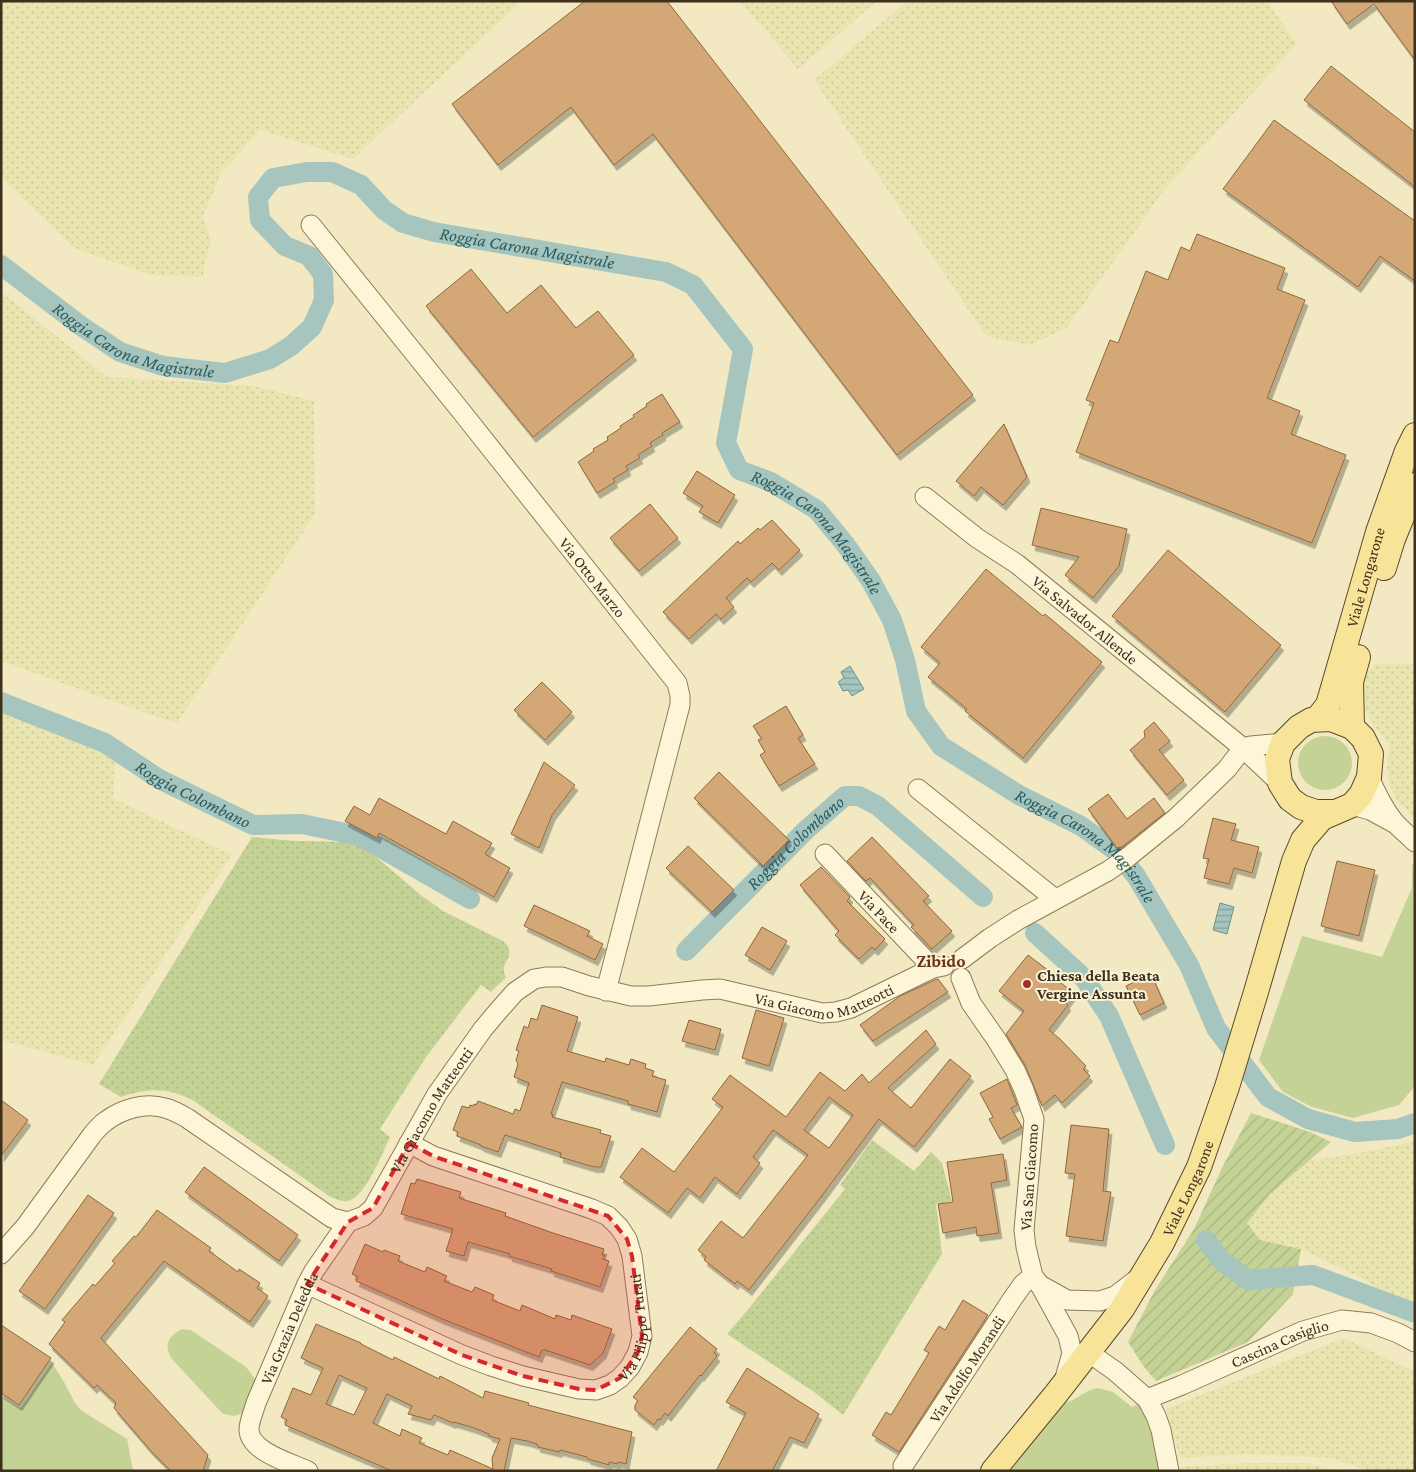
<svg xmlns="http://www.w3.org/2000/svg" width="1416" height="1472" viewBox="0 0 1416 1472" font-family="'Crimson Pro',serif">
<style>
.farmland{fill:url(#farmland-dots)}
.grass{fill:#c4d296}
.park{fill:url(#park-dots)}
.garden{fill:url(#garden-furrows)}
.water{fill:url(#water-rules);stroke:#6b948e}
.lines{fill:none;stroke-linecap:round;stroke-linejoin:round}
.canal{stroke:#a6c5bf;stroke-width:20}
.building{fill:#d4a776;stroke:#90663b;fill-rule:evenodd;filter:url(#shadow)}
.minor-casing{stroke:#8f7b58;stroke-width:21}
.major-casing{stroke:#5c482c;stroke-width:26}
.minor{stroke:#fcf5d8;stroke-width:19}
.major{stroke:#f8e498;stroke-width:24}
.marked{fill:#d62828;fill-opacity:0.2;stroke:#d62828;stroke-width:4;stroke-dasharray:10 6;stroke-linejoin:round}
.poi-dot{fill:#a32f22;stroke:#f9f2d4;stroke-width:2}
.labels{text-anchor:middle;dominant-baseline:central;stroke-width:4;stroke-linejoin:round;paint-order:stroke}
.street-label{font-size:16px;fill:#3d301d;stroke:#f9f2d4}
.poi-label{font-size:16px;font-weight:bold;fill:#3d301d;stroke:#f9f2d4;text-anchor:start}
.water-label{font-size:18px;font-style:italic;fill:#2b5c5e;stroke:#f9f2d4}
.neighbourhood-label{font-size:18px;font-weight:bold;fill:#6e3419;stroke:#f9f2d4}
</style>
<defs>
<pattern id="farmland-dots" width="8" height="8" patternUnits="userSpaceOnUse" patternTransform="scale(1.25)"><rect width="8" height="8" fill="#e9e5b0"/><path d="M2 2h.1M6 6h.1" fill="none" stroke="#c9c597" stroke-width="1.8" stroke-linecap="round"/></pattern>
<pattern id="park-dots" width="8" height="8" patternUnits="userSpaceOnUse" patternTransform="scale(1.25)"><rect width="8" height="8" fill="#c4d296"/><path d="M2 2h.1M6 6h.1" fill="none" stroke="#a9b581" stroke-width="1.8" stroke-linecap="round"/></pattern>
<pattern id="garden-furrows" width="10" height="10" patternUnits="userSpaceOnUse" patternTransform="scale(1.25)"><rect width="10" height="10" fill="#c4d296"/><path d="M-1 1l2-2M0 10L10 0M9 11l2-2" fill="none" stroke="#a9b581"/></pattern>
<pattern id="water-rules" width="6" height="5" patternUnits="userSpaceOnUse" patternTransform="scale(1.25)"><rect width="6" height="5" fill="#a6c5bf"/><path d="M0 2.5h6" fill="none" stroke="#88a09b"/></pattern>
<filter id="shadow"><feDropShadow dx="3" dy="5.5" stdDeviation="0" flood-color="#0004"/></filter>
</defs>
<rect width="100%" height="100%" fill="#f2e9c3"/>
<g class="farmland">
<path d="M1 1H522L353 159 261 130 221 173 203 217 211 240 202 277 151 275 75 249 1 177Z"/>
<path d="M740 1H877L798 69Z"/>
<path d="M907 1H1267L1297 44 1164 190 1066 329 1029 345 986 336 814 80Z"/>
<path d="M1 292 108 377 254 386 314 401 315 514 177 723 151 715 1 661Z"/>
<path d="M1376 664H1415V819L1399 803 1390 787 1387 768 1389 744 1375 727 1361 703 1363 675Z"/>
<path d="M1 710 116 755 113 798 232 855 93 1065 1 1040Z"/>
<path d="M1415 1141V1311L1363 1279 1301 1249 1260 1240 1247 1223 1270 1194 1310 1160 1360 1153Z"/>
<path d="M1344 1338 1415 1372V1471H1369L1330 1458 1247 1454 1180 1458 1166 1409Z"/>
<path d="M1247 1463H1308L1334 1471H1177L1175 1467Z"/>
</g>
<g class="grass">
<circle cx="1325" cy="763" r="27"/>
<path d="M1412 864 1415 866V1086L1399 1105 1353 1118 1312 1107 1283 1092 1259 1060 1302 936 1382 957 1412 888Z"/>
<path d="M182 1329 191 1330 246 1367 256 1380C250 1399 248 1424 222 1413L171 1358C164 1344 168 1337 182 1329Z"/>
<path d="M52 1363 64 1382 75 1403 82 1411 127 1439 133 1471H1V1396L21 1408Z"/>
<path d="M1098 1388 1113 1392 1132 1407 1139 1403C1150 1425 1156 1446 1159 1471H1006L1060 1404C1075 1403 1083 1390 1098 1388Z"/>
</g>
<g class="park">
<path d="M252 837 295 841 350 842 369 851 422 896 443 911 503 941C520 956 497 962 506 977L491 992 481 985 426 1057 380 1129 390 1137C382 1153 366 1197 348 1201 341 1202 335 1199 329 1196L194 1101C167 1087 149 1088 121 1097L99 1084Z"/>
<path d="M872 1140 914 1171 931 1152 942 1163 952 1201 936 1204 942 1254 843 1415 814 1392 727 1334 750 1307 845 1189 840 1185Z"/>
</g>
<path class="garden" d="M1251 1113 1310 1132 1331 1142 1270 1194 1247 1223 1260 1240 1301 1249 1293 1294 1248 1342 1156 1381 1144 1367 1128 1342 1155 1290 1194 1229 1222 1168Z"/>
<g class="water">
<path d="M850 666 864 689 852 696 848 690 843 691 838 682 844 678 841 672Z"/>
<path d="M1220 903 1234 907 1227 934 1213 930Z"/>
</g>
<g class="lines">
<g class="canal">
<path id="s1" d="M1 265 81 326 120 352 163 366 225 373 270 359 291 346 312 327 324 300 323 274 309 256 285 246 260 220 258 197 273 178 307 172H332L361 185 384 210 403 223 434 232 666 272 693 285 743 349 726 443 739 470 771 482 817 510 845 544 871 581 892 620 905 660 916 711 941 746 1019 795 1081 826 1117 852 1136 876 1189 965 1216 1028 1268 1097 1308 1119 1355 1132 1398 1129 1415 1123"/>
<path id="s2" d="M1 702 105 743 159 779 253 825 302 824 360 836 470 899"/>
<path d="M1035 933 1084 978 1109 1016 1165 1145"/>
<path id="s3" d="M686 951 806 830 845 796H859L878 806 983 897"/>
<path d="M1206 1240 1221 1260 1248 1280 1313 1275 1415 1313"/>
</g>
</g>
<g class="building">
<path d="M585 1H667L973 395 897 455 653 134 614 165 571 107 498 165 452 104Z"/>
<path d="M1331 1H1415V60L1374 4 1347 24Z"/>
<path d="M1331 66 1415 132V187L1304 100Z"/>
<path d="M1274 120 1415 221V281L1380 256 1358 287 1223 189Z"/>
<path d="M1197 234 1285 268 1277 289 1305 300 1267 398 1300 411 1291 434 1346 455 1312 543 1076 452 1094 403 1086 400 1110 340 1118 343 1146 271 1168 280 1181 247 1190 251Z"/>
<path d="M471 269 507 313 541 285 576 328 598 311 634 355 533 437 426 306Z"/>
<path d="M662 394 680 422 662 433 663 435 650 443 652 446 638 455 640 458 626 466 628 470 613 479 615 482 597 493 578 462 594 451 593 449 608 440 607 437 621 428 620 426 634 417 633 415 647 406 646 404Z"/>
<path d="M1004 424 1027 477 1003 505 981 487 974 496 956 481Z"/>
<path d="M697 471 735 495 718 523 699 512 703 506 683 493Z"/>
<path d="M650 504 678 538 639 571 610 538Z"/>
<path d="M1041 508 1127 529 1119 566 1093 598 1065 575 1079 557 1032 545Z"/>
<path d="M772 520 800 550 779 570 772 563 751 582 747 578 726 598 734 607 721 619 716 614 689 639 663 612 738 541 740 544 758 528 760 530Z"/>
<path d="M1168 550 1281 645 1225 712 1112 616Z"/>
<path d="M986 569 1043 616 1045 614 1102 662 1023 758 965 711 967 709 928 677 940 663 921 647Z"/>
<path d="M542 682 572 712 545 740 514 710Z"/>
<path d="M786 706 803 735 798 738 815 764 779 786 760 755 765 752 758 740 762 739 753 726Z"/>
<path d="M1154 722 1170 741 1159 750 1184 780 1167 795 1130 750 1145 737 1144 731Z"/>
<path d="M544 762 575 785 552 815 539 848 511 834Z"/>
<path d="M719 772 789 840 763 866 694 798Z"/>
<path d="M1108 794 1127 819 1154 798 1165 813 1122 847 1117 848 1088 809Z"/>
<path d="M379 798 446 834 453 821 492 843 485 854 510 868 494 897 379 833 377 838 345 821 354 806 370 815Z"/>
<path d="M1213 818 1236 824 1231 840 1259 847 1252 873 1234 868 1229 884 1204 878 1209 859 1203 858Z"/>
<path d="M872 837 929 896 923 901 952 931 932 949 911 927 914 925 870 878 866 881 847 861Z"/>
<path d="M688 846 734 890 712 912 666 868Z"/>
<path d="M1337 861 1375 870 1359 936 1321 926Z"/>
<path d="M821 867 850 897 847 901 885 939 875 950 872 947 859 959 835 935 839 931 800 885Z"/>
<path d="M534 905 590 931 587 936 603 944 595 960 524 926Z"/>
<path d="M762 927 787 941 770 970 745 955Z"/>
<path d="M1028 955 1053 974 1052 976 1074 993 1066 1003 1068 1005 1049 1030 1060 1039 1086 1066 1083 1069 1090 1076 1062 1103 1055 1095 1042 1106 1025 1065 1006 1034 1024 1011 999 991Z"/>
<path d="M1151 974 1164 1003 1140 1015 1126 986Z"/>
<path d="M937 979H938L948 992 873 1041 860 1025 900 996Z"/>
<path d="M542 1005 578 1017 567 1051 605 1062 606 1058 629 1065 631 1059 646 1064 645 1068 654 1071 652 1076 666 1080 657 1112 628 1104V1101L562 1082 551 1114H553L552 1117 601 1130 600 1133 611 1136 601 1167H594L560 1157 561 1153 505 1135 498 1152 481 1146V1145L457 1136 458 1132 453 1130 462 1106 469 1108 470 1105 473 1106 474 1104 476 1105 478 1101 513 1114 515 1109 520 1111 529 1083 514 1077 518 1064 516 1060 519 1051 516 1050 524 1026 528 1028 531 1018 537 1020Z"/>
<path d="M756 1010 784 1018 769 1066 742 1058Z"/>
<path d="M689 1020 721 1029 715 1050 682 1041Z"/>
<path d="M926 1030 936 1044 888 1088 911 1108 950 1059 971 1076 914 1147 879 1119 821 1197 749 1290 737 1281 735 1284 704 1260 706 1257 698 1250 721 1221 743 1238 808 1155 773 1130 753 1157 760 1163 737 1194 715 1177 700 1198 687 1188 668 1213 620 1177 642 1148 674 1172 723 1107 712 1099 730 1075 786 1117 820 1072 845 1091 862 1074 869 1083ZM829 1097 853 1115 829 1148 804 1130Z"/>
<path d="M1007 1079 1017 1105 1011 1108 1022 1127 1000 1139 989 1119 993 1117 980 1093Z"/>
<path d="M1 1100 28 1120 1 1156Z"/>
<path d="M1071 1125 1109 1129 1103 1191 1111 1192 1103 1241 1066 1236 1075 1174 1065 1173Z"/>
<path d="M1003 1154 1007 1180 991 1183 999 1233 977 1236 976 1227 943 1233 938 1204 953 1202 947 1162Z"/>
<path d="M204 1167 298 1235 279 1261 185 1192Z"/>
<path d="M417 1179 461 1192 459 1198 506 1213 505 1216 553 1233 604 1249 602 1255H605L603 1259 609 1261 600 1287 551 1271 552 1269 509 1256 510 1254 468 1242 464 1256 446 1251 453 1229 401 1214 411 1183 415 1184Z"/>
<path d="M88 1195 114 1213 45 1309 19 1291Z"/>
<path d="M157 1210 211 1248 209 1251 238 1272 239 1269 260 1283 257 1288 268 1296 250 1322 164 1261 101 1338 208 1455 203 1471H171L151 1451 114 1408 116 1403 97 1385 94 1388 49 1344 65 1322 62 1320 93 1284 95 1286 115 1263 112 1261 134 1236 136 1237Z"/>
<path d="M365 1244 383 1252 384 1250 400 1256 398 1261 425 1272 427 1267 447 1276 444 1281 472 1292 475 1287 494 1295 492 1300 520 1311 522 1305 555 1319 556 1315 571 1320 572 1315 612 1329 603 1353 590 1365 545 1350H542L539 1357 442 1319 356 1281 358 1277 352 1274Z"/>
<path d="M963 1300 988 1315 899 1452 872 1435 886 1412 891 1415 929 1353 924 1350 939 1326 945 1330Z"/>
<path d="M316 1324 361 1343V1344L393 1360 394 1357 439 1379 440 1376 483 1398 485 1391 529 1403 528 1405 632 1432 626 1464 618 1462 617 1464 609 1462V1465L588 1459 587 1457 560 1450 559 1452 538 1447 537 1444 527 1441 511 1438 504 1471H392L285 1425 287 1420 281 1417 293 1388 311 1395 323 1368 301 1358ZM339 1375 367 1388 354 1415 326 1404ZM387 1394 412 1406 408 1414 431 1420 434 1415 453 1423 454 1422 474 1428 489 1434V1436L500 1439 492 1458 493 1469 450 1450 448 1455 419 1443 422 1438 402 1429 400 1436 373 1423Z"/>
<path d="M1 1325 51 1358 19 1405 1 1393Z"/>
<path d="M690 1327 717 1349 714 1353 717 1356 701 1376 700 1375 668 1416 665 1413 660 1420 658 1419 654 1425 635 1410V1405L638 1401 633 1397Z"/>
<path d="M747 1368 819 1414 804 1443 790 1437 772 1471H716L746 1413 726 1402Z"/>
</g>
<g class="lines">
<defs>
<g id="minor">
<path id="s4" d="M311 225 461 411 677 683 680 696V705L606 991"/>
<path id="s5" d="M925 497 977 538 1017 564 1243 748 1280 783"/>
<path d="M1243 748 1251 746 1283 743"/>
<path d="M1369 777C1376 793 1385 812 1397 825 1403 831 1409 836 1415 842"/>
<path d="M918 789 1055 899"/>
<path d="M1352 805 1370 810 1394 823"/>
<path id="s6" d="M825 854 933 968"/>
<path d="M962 959 990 938 1018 920 1108 871 1128 857 1176 818 1227 769 1243 748"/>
<path d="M961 978 971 1003 996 1039 1015 1070 1024 1090 1034 1119 1024 1230 1026 1247 1033 1276 1040 1285 1068 1336 1072 1353 1065 1378"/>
<path id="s7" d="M1 1254 25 1227 92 1135C96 1130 100 1125 106 1121 122 1109 145 1102 165 1108 173 1110 180 1114 187 1118L332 1218 348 1222 364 1216 373 1208 437 1094 483 1029 499 1010 515 992 534 979 546 977H562L589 986 631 996H649L702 990 720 989 822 1013 836 1012 851 1008 933 968 944 966"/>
<path id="s8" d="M307 1284 462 1355 491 1366 523 1376 579 1389 596 1390 610 1385 620 1378 630 1367 638 1352 642 1336 632 1256 627 1239 619 1227 608 1216 592 1209 433 1156 409 1143"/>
<path d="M1040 1285 1067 1300 1100 1301 1115 1296 1136 1280"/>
<path d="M1088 1352 1115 1371 1147 1399 1156 1416 1161 1430 1169 1471"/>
<path id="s9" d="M1147 1399 1182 1385 1303 1331 1342 1320 1371 1323 1398 1333 1415 1342"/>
<path id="s10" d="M903 1466 1013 1298 1023 1284 1033 1276"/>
<path id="s11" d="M308 1471C291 1463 250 1452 249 1430 249 1421 254 1411 256 1403L307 1284 314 1271 348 1222"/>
</g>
<g id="major">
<path d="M1384 568 1393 539 1415 485"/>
<path id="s12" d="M1317 719 1328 705 1378 532 1407 451 1415 435"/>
<path d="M1352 727 1351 682 1358 657"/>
<path id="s13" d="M993 1471 1056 1394 1122 1309 1162 1243 1199 1167 1227 1087 1256 992 1294 861 1303 840 1309 833 1322 818 1352 805 1361 795 1369 777 1371 754 1363 738 1352 727 1331 719 1311 720 1299 727 1283 743 1277 759 1280 783 1290 799 1301 807 1316 812H1335"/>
</g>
</defs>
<use href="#minor" class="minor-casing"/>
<use href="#major" class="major-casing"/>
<use href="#minor" class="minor"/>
<use href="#major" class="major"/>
</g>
<path class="marked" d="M409 1143 433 1156 608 1216 627 1239 632 1256 642 1336 638 1352 620 1378 596 1390 579 1389 523 1376 462 1355 307 1284 348 1222 373 1208Z"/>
<circle class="poi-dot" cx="1027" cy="984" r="5"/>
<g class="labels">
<g class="street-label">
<text stroke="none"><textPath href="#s4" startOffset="451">Via Otto Marzo</textPath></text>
<text stroke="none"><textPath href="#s12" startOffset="151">Viale Longarone</textPath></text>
<text stroke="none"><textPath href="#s5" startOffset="202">Via Salvador Allende</textPath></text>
<text stroke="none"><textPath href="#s6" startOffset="79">Via Pace</textPath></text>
<text stroke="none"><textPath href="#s7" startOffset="1058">Via Giacomo Matteotti</textPath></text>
<text stroke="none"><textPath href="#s7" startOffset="592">Via Giacomo Matteotti</textPath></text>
<text transform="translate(1029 1177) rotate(-86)">Via San Giacomo</text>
<text stroke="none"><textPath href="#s13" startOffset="345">Viale Longarone</textPath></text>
<text stroke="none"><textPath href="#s8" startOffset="392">Via Filippo Turati</textPath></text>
<text stroke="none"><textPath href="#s11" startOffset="185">Via Grazia Deledda</textPath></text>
<text stroke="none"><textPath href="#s9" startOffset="144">Cascina Casiglio</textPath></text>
<text stroke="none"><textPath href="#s10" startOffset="116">Via Adolfo Morandi</textPath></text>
</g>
<g class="poi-label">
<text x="1037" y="975">Chiesa della Beata<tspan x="1037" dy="18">Vergine Assunta</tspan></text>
</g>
<g class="water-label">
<text stroke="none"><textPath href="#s1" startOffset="818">Roggia Carona Magistrale</textPath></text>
<text stroke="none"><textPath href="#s1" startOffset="156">Roggia Carona Magistrale</textPath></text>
<text stroke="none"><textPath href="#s1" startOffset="1298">Roggia Carona Magistrale</textPath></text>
<text stroke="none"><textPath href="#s2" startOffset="214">Roggia Colombano</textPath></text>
<text stroke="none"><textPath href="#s3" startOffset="154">Roggia Colombano</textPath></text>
<text stroke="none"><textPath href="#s1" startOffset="1732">Roggia Carona Magistrale</textPath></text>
</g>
<g class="neighbourhood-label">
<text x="941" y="961">Zibido</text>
</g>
</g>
<rect width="1416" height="1472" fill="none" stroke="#3d301d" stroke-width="5"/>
</svg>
